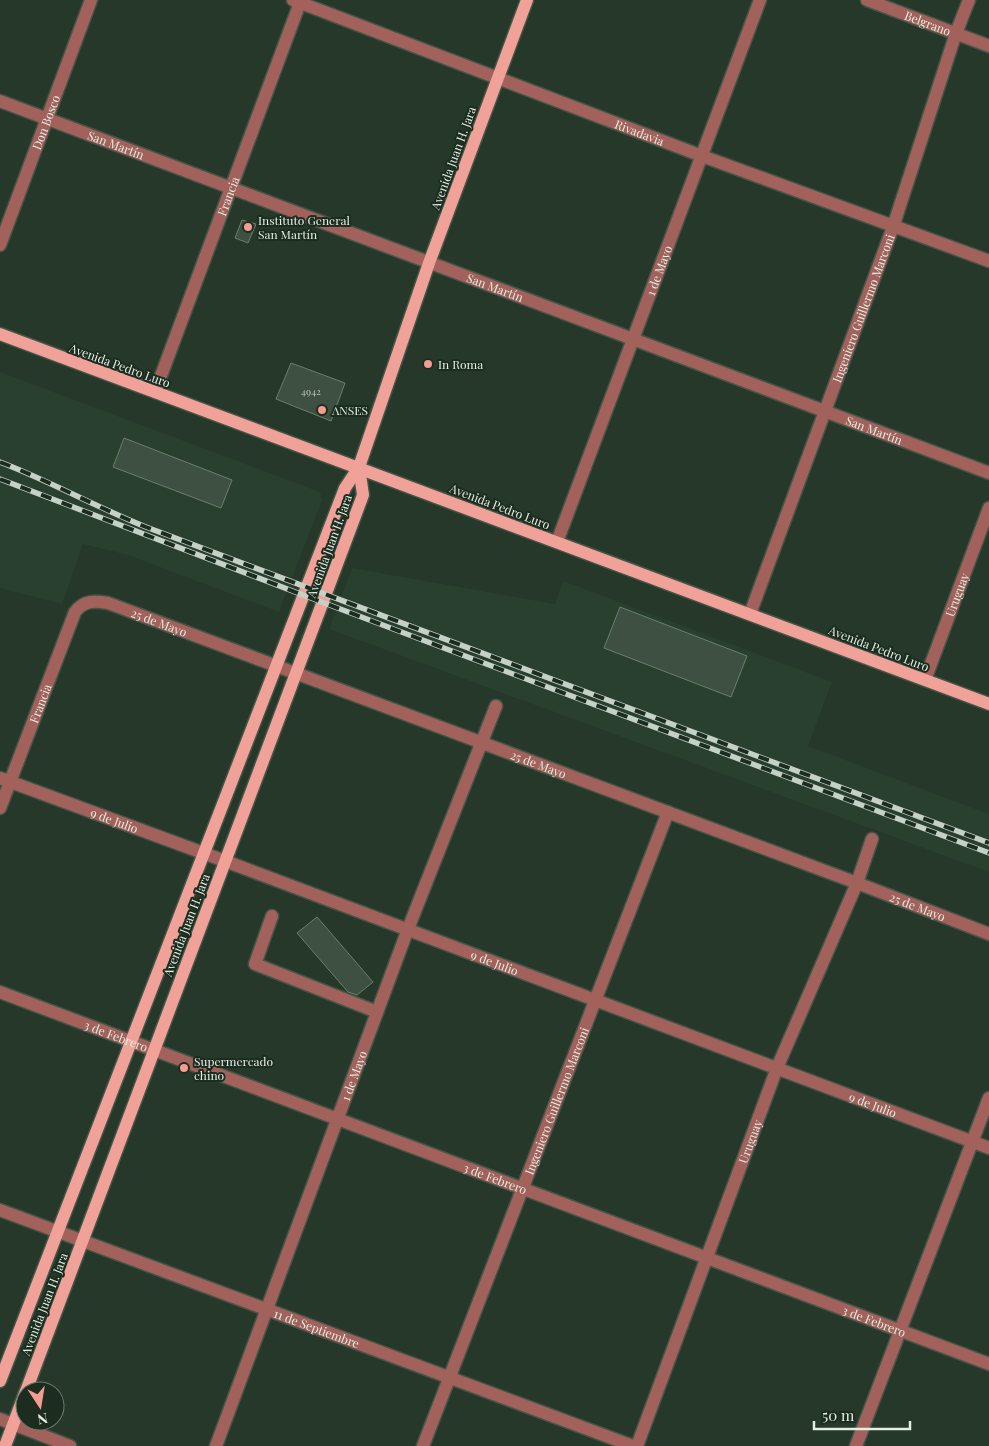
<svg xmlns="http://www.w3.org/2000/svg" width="989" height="1446" viewBox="0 0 989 1446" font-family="'Playfair Display',serif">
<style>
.built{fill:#28402d}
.building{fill:#3e5041;stroke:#6b7f6e}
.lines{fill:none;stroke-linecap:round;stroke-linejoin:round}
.minor-casing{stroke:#445548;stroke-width:15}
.major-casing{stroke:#445548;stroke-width:15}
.minor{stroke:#a2625b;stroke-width:12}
.major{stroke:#f0a198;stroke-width:12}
.rail-casing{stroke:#c5d1c7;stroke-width:5.5}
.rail{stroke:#1c2d20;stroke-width:4;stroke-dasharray:11;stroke-linecap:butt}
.poi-dot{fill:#f59c92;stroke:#1c2d20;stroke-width:2}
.labels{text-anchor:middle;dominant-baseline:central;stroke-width:4;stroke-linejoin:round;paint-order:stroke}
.number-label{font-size:10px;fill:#bac6bc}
.street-label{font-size:12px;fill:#e3eee5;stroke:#1c2d20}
.poi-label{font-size:12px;fill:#e3eee5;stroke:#1c2d20;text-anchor:start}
</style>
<rect width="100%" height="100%" fill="#26382a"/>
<g class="built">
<path d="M0 372 320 492 322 500 279 612 128 555 83 544 62 604 0 588Z"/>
<path d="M352 568 555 604 563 581 832 682 808 746 989 814V872L329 629Z"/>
</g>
<g class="building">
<path d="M242 220 256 224 248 243 235 238Z"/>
<path d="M291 363 345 383 331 421 276 399Z"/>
<path d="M124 438 232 480 221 508 113 467Z"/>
<path d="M620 607 747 656 731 697 604 648Z"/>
<path d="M317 917 373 982 357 995 348 992 297 933Z"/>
</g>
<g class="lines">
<defs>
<g id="minor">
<path id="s1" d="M293 0 702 156 989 261"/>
<path id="s2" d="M867 0 989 46"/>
<path id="s3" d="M0 101 989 473"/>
<path id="s4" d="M0 245 91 0"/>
<path id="s5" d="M155 392 301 0"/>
<path id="s6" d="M557 542 760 0"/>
<path id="s7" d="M750 614 893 227 956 33 969 0"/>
<path id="s8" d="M925 680 989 508"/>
<path id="s9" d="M0 778 225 861 989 1148"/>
<path id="s10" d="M0 808 75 612C84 600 94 601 108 603L857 883 989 934"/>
<path d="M272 916 255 964 377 1012"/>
<path id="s11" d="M0 992 989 1364"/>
<path id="s12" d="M0 1210 633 1446"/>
<path d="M0 1419 70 1446"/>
<path id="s13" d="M216 1446 408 929 496 706"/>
<path id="s14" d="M423 1446 668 812"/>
<path id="s15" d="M637 1446 777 1068 857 883 872 839"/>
<path d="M856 1446 989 1098"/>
</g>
<g id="major">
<path d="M0 334 989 704"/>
<path d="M0 1381 345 488 359 467 429 263 527 0"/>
<path d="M26 1391 363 495 359 467"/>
<path d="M5 1446 25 1393"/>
</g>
</defs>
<use href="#minor" class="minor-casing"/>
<use href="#major" class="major-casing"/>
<use href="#minor" class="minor"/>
<use href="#major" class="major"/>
<defs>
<g id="rail">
<path d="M0 462C50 481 96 507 146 527L989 843"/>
<path d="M0 479 303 595 989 853"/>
</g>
</defs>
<use href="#rail" class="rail-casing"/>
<use href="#rail" class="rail"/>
</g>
<g class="poi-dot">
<circle cx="248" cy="227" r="5"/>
<circle cx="428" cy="364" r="5"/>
<circle cx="322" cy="410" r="5"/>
<circle cx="184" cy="1068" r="5"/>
</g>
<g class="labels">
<g class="number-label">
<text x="311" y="391">4942</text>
</g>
<g class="street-label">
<text stroke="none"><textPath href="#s2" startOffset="65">Belgrano</textPath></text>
<text stroke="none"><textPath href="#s4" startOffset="131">Don Bosco</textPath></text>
<text stroke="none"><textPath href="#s1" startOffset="371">Rivadavia</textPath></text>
<text stroke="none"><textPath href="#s3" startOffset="124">San Martín</textPath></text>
<text transform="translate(453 158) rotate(-70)">Avenida Juan H. Jara</text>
<text stroke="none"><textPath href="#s5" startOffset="209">Francia</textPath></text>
<text stroke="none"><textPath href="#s6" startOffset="290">1 de Mayo</textPath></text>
<text stroke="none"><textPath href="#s3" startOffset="529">San Martín</textPath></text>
<text stroke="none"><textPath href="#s7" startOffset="326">Ingeniero Guillermo Marconi</textPath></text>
<text transform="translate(120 365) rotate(20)">Avenida Pedro Luro</text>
<text stroke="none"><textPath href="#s3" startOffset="934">San Martín</textPath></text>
<text transform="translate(500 506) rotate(21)">Avenida Pedro Luro</text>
<text transform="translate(329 546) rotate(-70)">Avenida Juan H. Jara</text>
<text stroke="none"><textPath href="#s8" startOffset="91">Uruguay</textPath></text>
<text stroke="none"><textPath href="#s10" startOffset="301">25 de Mayo</textPath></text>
<text transform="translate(879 648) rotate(21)">Avenida Pedro Luro</text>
<text stroke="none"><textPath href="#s10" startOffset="112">Francia</textPath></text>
<text stroke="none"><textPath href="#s10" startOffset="706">25 de Mayo</textPath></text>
<text stroke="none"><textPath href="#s9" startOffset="122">9 de Julio</textPath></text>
<text stroke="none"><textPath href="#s10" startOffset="1111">25 de Mayo</textPath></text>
<text transform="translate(186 925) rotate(-69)">Avenida Juan H. Jara</text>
<text stroke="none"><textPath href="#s9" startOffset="528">9 de Julio</textPath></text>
<text stroke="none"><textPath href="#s11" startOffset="124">3 de Febrero</textPath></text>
<text stroke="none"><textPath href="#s13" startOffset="395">1 de Mayo</textPath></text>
<text stroke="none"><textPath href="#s14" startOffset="370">Ingeniero Guillermo Marconi</textPath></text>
<text stroke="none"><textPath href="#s9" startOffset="932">9 de Julio</textPath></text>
<text stroke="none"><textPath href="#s15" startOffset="325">Uruguay</textPath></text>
<text stroke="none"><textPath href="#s11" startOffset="529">3 de Febrero</textPath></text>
<text transform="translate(44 1304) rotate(-69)">Avenida Juan H. Jara</text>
<text stroke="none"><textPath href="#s11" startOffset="934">3 de Febrero</textPath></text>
<text stroke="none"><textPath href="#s12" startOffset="338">11 de Septiembre</textPath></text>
</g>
<g class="poi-label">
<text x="258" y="220">Instituto General<tspan x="258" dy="14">San Martín</tspan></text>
<text x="438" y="364">In Roma</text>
<text x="332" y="410">ANSES</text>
<text x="194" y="1061">Supermercado<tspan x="194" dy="14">chino</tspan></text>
</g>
</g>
<g transform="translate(40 1406) rotate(168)"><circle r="24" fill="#1c2d20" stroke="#6c7a6f"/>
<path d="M0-4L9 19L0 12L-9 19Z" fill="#f59c92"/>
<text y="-8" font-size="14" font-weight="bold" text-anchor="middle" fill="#e3eee5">N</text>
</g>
<path d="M814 1421v8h96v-8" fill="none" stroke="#e3eee5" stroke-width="2.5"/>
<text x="822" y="1421" font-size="15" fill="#e3eee5" stroke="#1c2d20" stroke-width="4" paint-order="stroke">50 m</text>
</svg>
